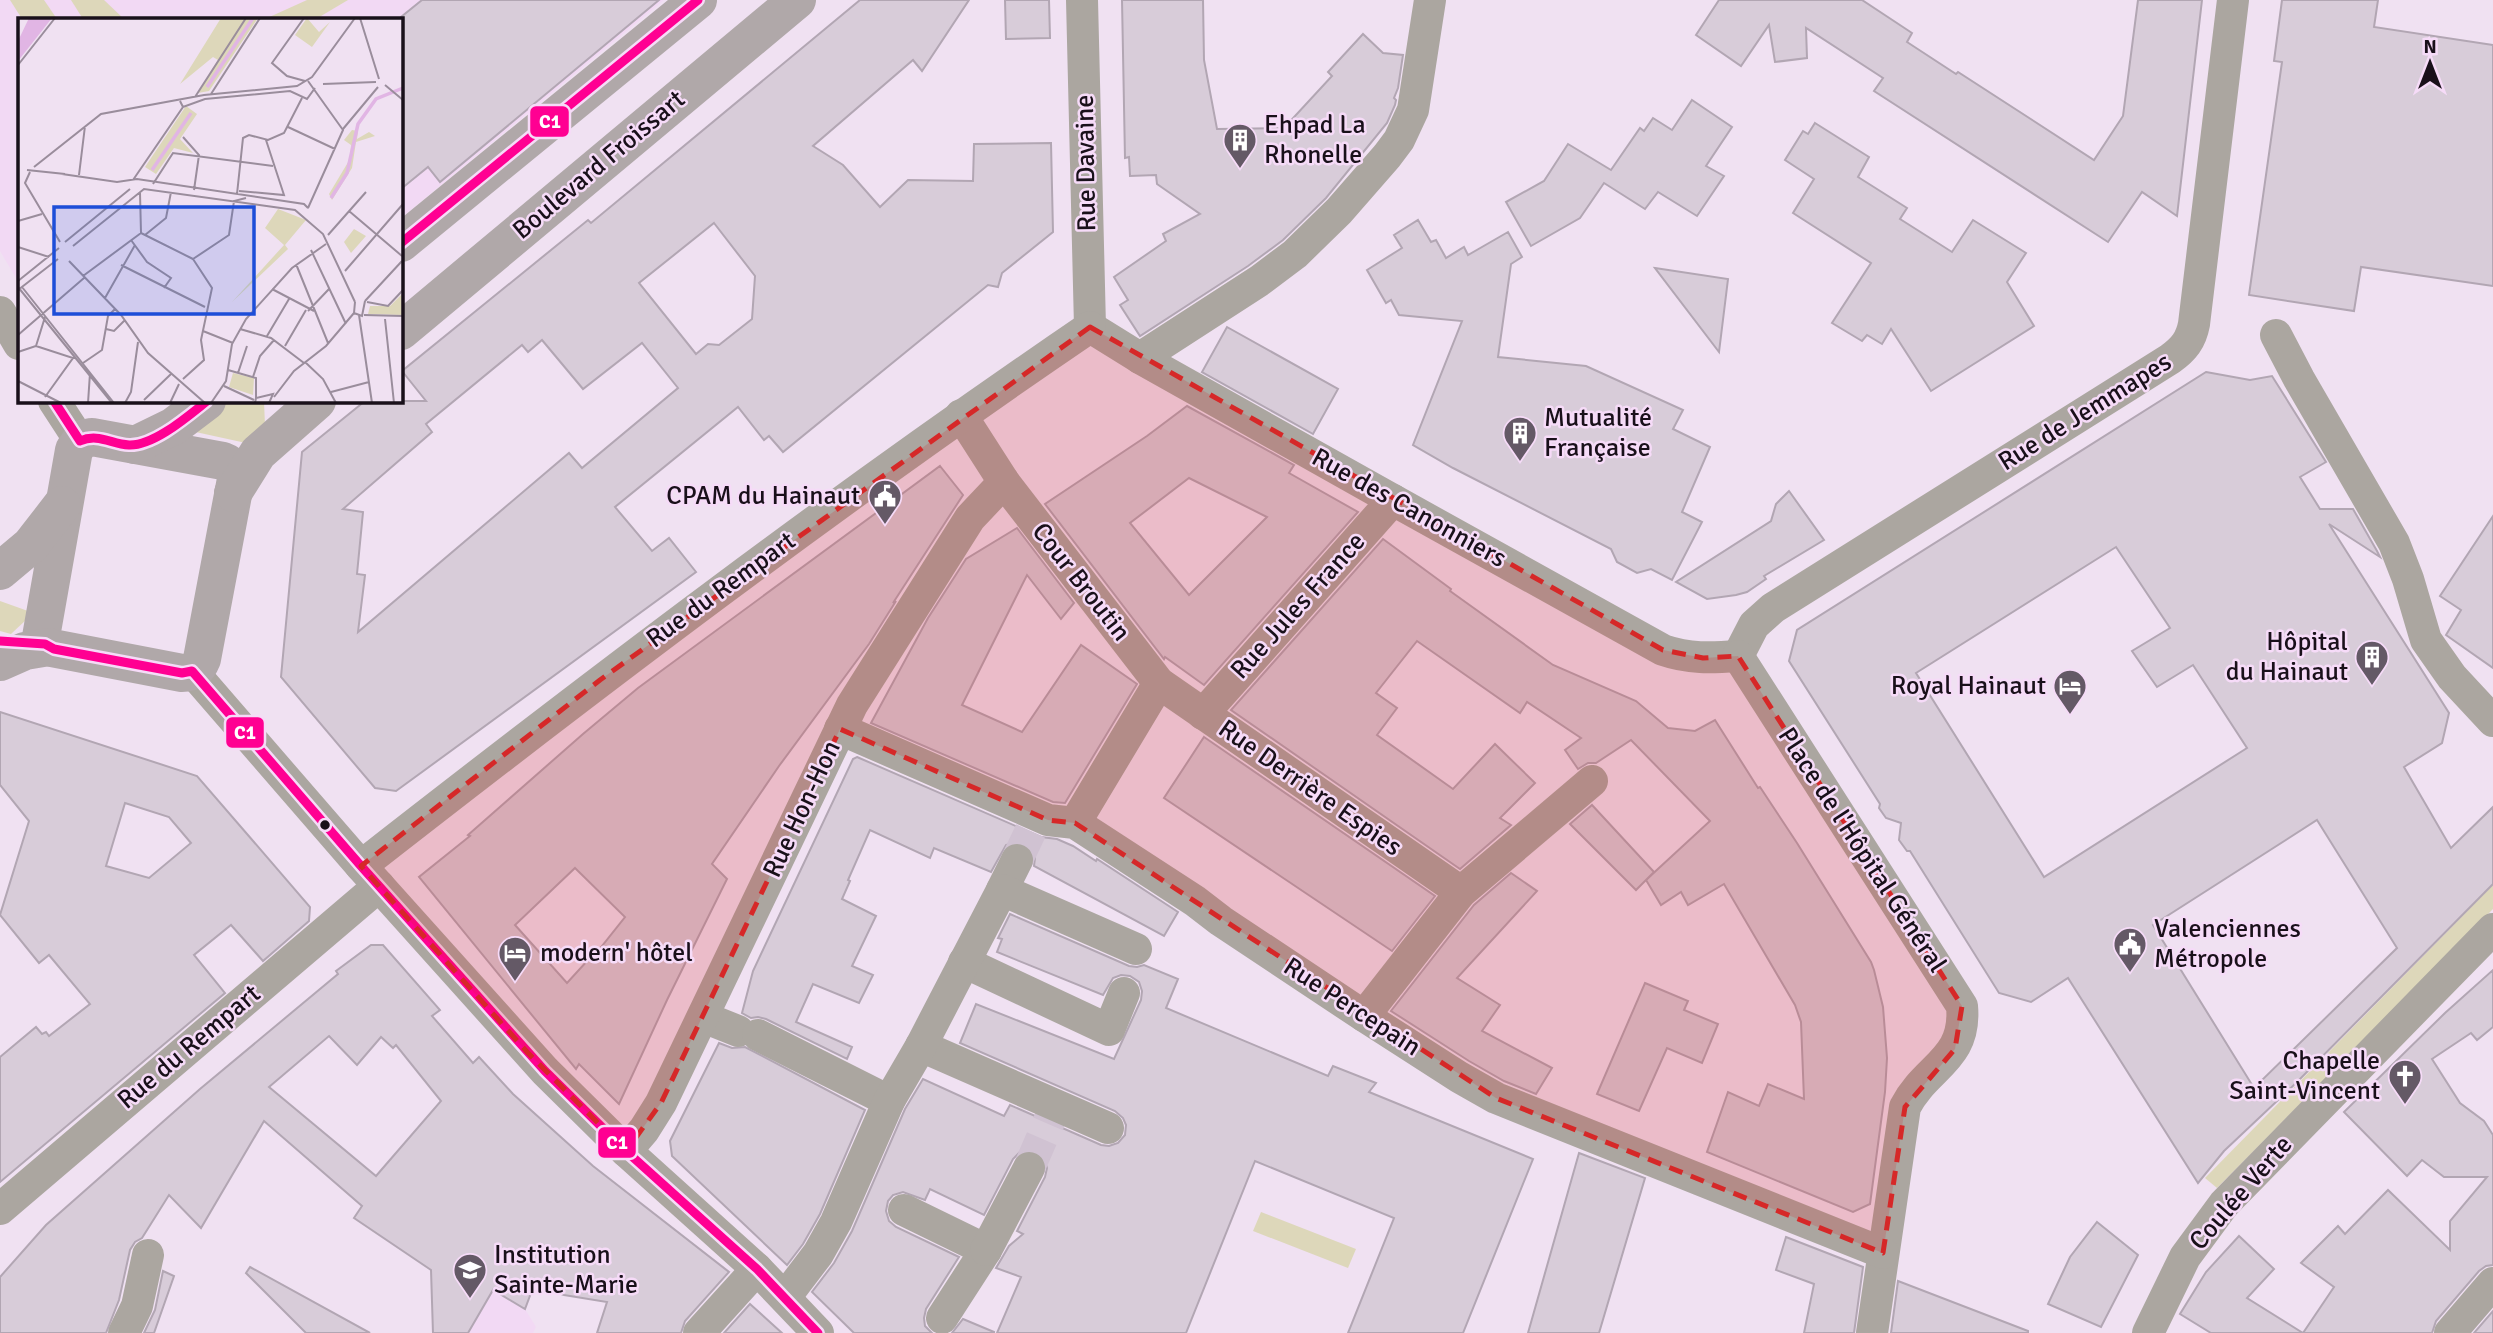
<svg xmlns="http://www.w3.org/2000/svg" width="2493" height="1333" viewBox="0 0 2493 1333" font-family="Signika,sans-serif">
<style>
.built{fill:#f2d9f4}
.green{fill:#ddd7ba}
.building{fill:#d8ccd9;stroke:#b2a6b3;stroke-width:2;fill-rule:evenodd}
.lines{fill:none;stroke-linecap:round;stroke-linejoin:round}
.minor-tunnel{stroke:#d0c2d2;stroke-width:32;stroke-dasharray:32 16;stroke-linecap:butt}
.minor{stroke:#aba6a0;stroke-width:32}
.major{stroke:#b0a8a9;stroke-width:38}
.bus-1-casing{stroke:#f6dbf8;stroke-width:14}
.bus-1{stroke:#ff0092;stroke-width:9}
.marked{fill:#d62828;fill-opacity:0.2;stroke:#d62828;stroke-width:5;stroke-dasharray:14 9;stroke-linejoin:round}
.bus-dot{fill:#19101a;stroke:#f6dbf8;stroke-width:2.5}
.labels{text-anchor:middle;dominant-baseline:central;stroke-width:5;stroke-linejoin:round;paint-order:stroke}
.poi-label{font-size:26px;fill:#19101a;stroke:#f6dbf8;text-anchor:start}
.street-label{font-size:26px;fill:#19101a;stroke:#f6dbf8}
.inset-river{fill:none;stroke:#e1b5e4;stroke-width:3.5}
.inset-road{fill:none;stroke:#9a8d9c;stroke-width:2}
.view{fill:#1d4ed8;fill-opacity:0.15;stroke:#1d4ed8;stroke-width:3.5}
.inset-edge{fill:none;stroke:#19101a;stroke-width:3.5}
.line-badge{stroke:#f6dbf8;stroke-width:2.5}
.badge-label{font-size:19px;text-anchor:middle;font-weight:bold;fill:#fff}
</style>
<rect width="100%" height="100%" fill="#f0e1f2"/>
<g class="built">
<path d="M0 0H664L401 218V19H19V283L0 251Z"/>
<path d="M431 1259 525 1309 536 1327 533 1333H433Z"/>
</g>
<g class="green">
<path d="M10 0H44L57 19H22Z"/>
<path d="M71 0H104L124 19H83Z"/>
<path d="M307 0H348L316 19H265Z"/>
<path d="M226 401H264L265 426 246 443 191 431Z"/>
<path d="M0 601 28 611 27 619 11 634 0 631Z"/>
<path d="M2493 885V909L2217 1188 2205 1178Z"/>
<path d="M1261 1212 1356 1249 1348 1268 1253 1231Z"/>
</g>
<g class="building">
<path d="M422 0H659L440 182 428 167 401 189V17Z"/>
<path d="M860 0H969L922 71 913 60 813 146 843 165 880 207 908 180 973 181 974 144 1051 143 1053 232 1002 273 998 287 988 285 783 452 769 436 764 440 738 407 615 507 652 551 669 538 696 572 396 791 375 788 281 677 302 452 365 401H426L402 371 588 220 591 223ZM714 223 755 276 752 319 719 345 708 344 696 354 639 283ZM542 340 583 389 642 343 678 388 582 468 569 453 358 632 365 575 357 574 363 512 343 509 432 432 426 424 522 345 528 352Z"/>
<path d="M1005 0H1049L1050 38 1006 39Z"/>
<path d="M1122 0H1203L1204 60 1217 129 1284 128 1332 76 1328 72 1363 34 1383 53 1403 55 1398 88 1394 98 1396 100 1395 105 1387 123 1326 198 1283 240 1248 266 1140 336 1120 305 1128 300 1114 277 1166 241 1163 234 1200 214 1157 184 1156 175 1130 176 1129 157 1125 158Z"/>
<path d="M1719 0H1862L1912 33 1907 42 1956 74 1958 72 2094 160 2123 116 2138 0H2202L2177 216 2142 192 2108 242 1874 91 1883 78 1806 28 1807 58 1775 62 1769 25 1741 66 1696 35Z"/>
<path d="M2282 0H2378L2374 27 2493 45V286L2361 267 2354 311 2249 295 2282 62 2274 61Z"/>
<path d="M1692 100 1732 127 1706 166 1724 176 1697 216 1658 192 1645 209 1604 183 1580 218 1531 246 1506 202 1544 181 1568 144 1611 170 1640 128 1644 131 1653 118 1672 130Z"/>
<path d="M1815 123 1869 157 1858 177 1907 208 1900 219 1952 252 1973 220 2026 253 2007 282 2034 326 1931 391 1891 329 1882 344 1867 335 1862 341 1832 323 1871 263 1793 213 1814 179 1785 160 1803 131 1808 134Z"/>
<path d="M1418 220 1431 242 1436 240 1446 258 1464 247 1468 255 1508 232 1522 257 1511 264 1498 357 1586 366 1683 410 1673 429 1710 447 1682 512 1702 522 1672 580 1651 569 1637 573 1617 562 1611 549 1453 468 1413 445 1462 321 1399 315 1391 300 1386 303 1367 270 1402 248 1394 235Z"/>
<path d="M1655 268 1728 279 1719 352Z"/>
<path d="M1227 327 1338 389 1313 434 1202 372Z"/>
<path d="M2206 372 2250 380 2272 376 2326 462 2300 477 2320 509H2353L2377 551 2380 557 2329 524 2449 713 2442 743 2404 767 2451 848 2493 807V884L2295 1084 2224 1151 2198 1183 2068 978 2031 1002 1999 993 1910 851H1907L1899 840 1901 823 1886 818 1879 808 1880 804 1789 661 1797 630ZM2116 547 2170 628 2132 651 2157 687 2193 665 2247 748 2044 877 1916 673ZM2317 820 2397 948 2254 1088 2153 925Z"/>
<path d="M1187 406 1294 465 1289 473 1358 512 1204 685 1165 657 1164 659 1045 504 1147 436ZM1189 478 1267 517 1189 595 1130 523Z"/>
<path d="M940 466 963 495 893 603 896 601 869 644 779 766 712 864 727 879 667 1000 619 1104 579 1064 576 1069 419 877 470 836 468 835 583 734 638 688ZM575 868 625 917 590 961 588 960 567 983 515 925Z"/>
<path d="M1789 491 1824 540 1764 576 1766 579 1747 592 1736 595 1707 599 1676 582 1771 521 1776 504Z"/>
<path d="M2493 516V668L2446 635 2461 610 2440 596Z"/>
<path d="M1017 528 1074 603 1061 619 1027 575 962 705 1022 732 1081 645 1137 684 1065 803 1053 802 871 723 928 618 966 559Z"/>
<path d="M1383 539 1451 589 1450 591 1553 665 1636 701 1668 728 1695 731 1715 720 1758 788 1760 787 1797 843 1871 962 1874 970 1883 1007 1887 1058 1885 1092 1870 1204 1853 1212 1707 1152 1728 1092 1759 1106 1768 1084 1804 1099 1801 1022 1795 1005 1724 884 1688 905 1681 892 1661 905 1646 880 1710 821 1631 740 1596 763H1588L1578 769 1565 750 1581 738 1527 702 1520 713 1417 641 1376 693 1397 708 1377 735 1453 789 1495 744 1535 783 1500 818 1511 825 1460 869 1231 710Z"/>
<path d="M0 712 197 776 310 907 309 921 263 961 231 925 194 955 225 993 0 1182V1057L36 1027 42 1034 46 1032 49 1036 90 1004 49 955 39 963 0 915 29 821 0 785ZM125 803 169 817 191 843 149 878 106 866Z"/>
<path d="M1204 737 1435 896 1392 951 1164 798Z"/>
<path d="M857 757 1041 837 1057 839 1073 846 1096 861 1097 859 1178 912 1164 936 1034 866 1035 858 1033 850 1025 843 1015 842 1006 845 991 872 934 848 930 858 870 830 848 880 850 881 842 899 876 916 852 966 873 975 859 1003 813 984 796 1022 852 1047 847 1059 766 1019 758 1017 751 1018 742 1013 753 971 853 759Z"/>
<path d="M1592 805 1654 872 1636 890 1570 824Z"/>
<path d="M1511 873 1537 891 1457 978 1500 1005 1482 1031 1552 1068 1536 1094 1504 1081 1469 1061 1391 1011 1474 905Z"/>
<path d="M1010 914 1129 966 1137 967 1144 965 1178 979 1166 1008 1328 1076 1333 1066 1376 1083 1369 1092 1533 1159 1463 1333H1348L1394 1218 1255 1161 1186 1333H997L1021 1277 996 1268 1009 1246 1023 1234 1017 1231 1045 1177 1047 1168 1044 1158 1037 1151 1029 1150 1020 1152 1013 1159 984 1215 930 1189 925 1200 903 1192 893 1195 888 1201 886 1211 889 1221 896 1227 959 1257 926 1309 924 1318 925 1326 932 1333H854L812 1292 834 1263 852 1231 905 1109 923 1079 1004 1116 1010 1105 1101 1145 1109 1146 1118 1143 1125 1135 1126 1125 1123 1118 1115 1111 960 1043 976 1004 1114 1059 1141 1000 1142 991 1139 982 1130 976 1121 975 1113 978 1103 995 997 952 1002 939 998 938Z"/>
<path d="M371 945H383L440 1010 432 1016 473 1063 479 1057 513 1094 593 1166 729 1272 685 1321 681 1333H597L607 1302 564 1295 534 1285 525 1309 493 1290 468 1333H433L431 1270 354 1218 362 1206 264 1121 201 1228 169 1195 142 1238 135 1242 130 1250 119 1300 106 1333H0V1277L46 1225 200 1089 338 974 336 971ZM329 1036 357 1065 381 1037 393 1048 396 1045 441 1101 376 1176 269 1087Z"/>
<path d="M2493 970V1027L2477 1040 2471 1033 2432 1059 2460 1103 2484 1121 2493 1135V1265L2486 1266 2479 1271 2436 1321 2432 1333H2211L2180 1314 2206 1272 2239 1236 2274 1269 2247 1298 2303 1333 2334 1287 2301 1263 2338 1226 2345 1234 2388 1190 2450 1250V1221L2487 1177H2444L2422 1160 2407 1176 2344 1112 2445 1013Z"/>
<path d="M1645 983 1688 1001 1684 1010 1718 1024 1702 1063 1667 1048 1639 1111 1597 1094Z"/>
<path d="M719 1043 732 1048 745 1047 865 1110 820 1214 803 1244 787 1265 672 1156 670 1141Z"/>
<path d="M1579 1153 1645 1178 1599 1333H1528Z"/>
<path d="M2097 1222 2138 1255 2101 1327 2048 1304 2070 1257Z"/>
<path d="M1786 1237 1863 1267 1854 1333H1804L1814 1284 1776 1270Z"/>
<path d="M250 1267 370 1333H306L246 1273Z"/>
<path d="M163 1271 174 1276 154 1333H144L155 1310Z"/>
<path d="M1898 1281 2028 1331V1333H1891Z"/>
<path d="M750 1304 782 1333H724Z"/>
<path d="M2493 1311V1333H2474Z"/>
<path d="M963 1319 994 1332V1333H952Z"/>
</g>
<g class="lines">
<g class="minor-tunnel">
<path d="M1017 860 1033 826"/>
<path d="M1029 1168 1051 1117"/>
</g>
<g class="minor">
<path d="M1082 0 1090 327"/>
<path d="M0 312 19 344"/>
<path d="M1090 327 1140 358 1384 495 1663 650C1689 659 1711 658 1738 656"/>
<path d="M2276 335 2299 379 2394 543 2408 579 2426 640 2452 677 2493 721"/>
<path d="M1140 358 1259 281 1295 254 1339 211 1387 156 1399 140 1413 110 1430 0"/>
<path d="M54 401 80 441"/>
<path d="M961 415 1004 482 1159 683 1461 892"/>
<path d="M1738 656 1754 625 1773 608 2170 359C2184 349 2191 340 2194 324L2233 0"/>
<path d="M1738 656 1962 1006C1967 1060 1926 1066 1905 1107L1872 1333"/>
<path d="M192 671 361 866 545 1071 626 1151 757 1269 818 1333"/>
<path d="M1203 714 1393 500"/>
<path d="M840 729 1048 820 1075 823 1195 901 1221 921 1364 1016 1459 1077 1496 1098 1883 1253"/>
<path d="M1075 823 1159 683"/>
<path d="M361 866C599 680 840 497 1090 327"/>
<path d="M1002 890 1017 860"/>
<path d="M964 962 1109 1030 1124 993"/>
<path d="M1364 1016 1461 892 1592 781"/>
<path d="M703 1017 738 1031"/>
<path d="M758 1035 889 1101"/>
<path d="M921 1046 1108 1128"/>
<path d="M626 1151 644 1130 661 1103 852 705 970 518 1004 482"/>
<path d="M0 1209 379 886"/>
<path d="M904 1210 986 1250 942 1318"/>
<path d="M986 1250 1029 1168"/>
<path d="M786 1296 818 1254 836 1222 889 1101 921 1046 1002 890 1136 949"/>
<path d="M124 1333 137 1306 148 1255"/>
<path d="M699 1333 757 1269"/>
<path d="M2148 1333 2185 1257 2224 1204 2493 929"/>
<path d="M2450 1333 2493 1283"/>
</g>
<g class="major">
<path d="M401 243 698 0"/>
<path d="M401 331 797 0"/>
<path d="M92 437 223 461C231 464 235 470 236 479L202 659C198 669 192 673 182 673L52 648 45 644 41 637 74 450 82 439Z"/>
<path d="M135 445 174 426 207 401"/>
<path d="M233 493 258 453 317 401"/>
<path d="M0 571 31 545 62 505"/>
<path d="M0 662 25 651 49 647"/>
</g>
<defs>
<g id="bus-1">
<path d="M401 243 698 0"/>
<path d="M54 401 80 441C98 433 111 444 129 445 154 446 188 416 207 401"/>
<path d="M0 641 45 644 54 649 182 673 192 671 361 866 545 1071 626 1151 757 1269 818 1333"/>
</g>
</defs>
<use href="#bus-1" class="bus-1-casing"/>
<use href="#bus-1" class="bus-1"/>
</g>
<path class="marked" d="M1090 327 1663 650 1703 658 1738 656 1962 1006 1955 1049 1905 1107 1883 1253 1496 1098 1075 823 1048 820 840 729 661 1103 626 1151 528 1053 361 866 600 680Z"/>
<defs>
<symbol id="building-pin" viewBox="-11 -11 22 30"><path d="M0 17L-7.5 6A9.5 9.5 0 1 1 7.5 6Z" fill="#645966" stroke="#f6dbf8"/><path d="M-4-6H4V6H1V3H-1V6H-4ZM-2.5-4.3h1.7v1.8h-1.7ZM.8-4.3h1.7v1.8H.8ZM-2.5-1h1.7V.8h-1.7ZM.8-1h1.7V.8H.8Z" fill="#fff"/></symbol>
<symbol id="civic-pin" viewBox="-11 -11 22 30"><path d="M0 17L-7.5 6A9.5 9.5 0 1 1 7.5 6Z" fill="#645966" stroke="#f6dbf8"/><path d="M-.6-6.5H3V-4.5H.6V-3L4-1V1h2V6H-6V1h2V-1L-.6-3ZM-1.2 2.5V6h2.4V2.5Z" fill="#fff"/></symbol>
<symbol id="hotel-pin" viewBox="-11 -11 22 30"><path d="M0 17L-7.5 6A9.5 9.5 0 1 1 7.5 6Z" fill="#645966" stroke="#f6dbf8"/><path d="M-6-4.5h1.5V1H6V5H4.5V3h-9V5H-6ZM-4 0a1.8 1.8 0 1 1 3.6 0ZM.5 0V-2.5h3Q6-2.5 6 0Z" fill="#fff"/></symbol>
<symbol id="church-pin" viewBox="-11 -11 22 30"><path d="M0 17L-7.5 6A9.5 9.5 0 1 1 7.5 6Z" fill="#645966" stroke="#f6dbf8"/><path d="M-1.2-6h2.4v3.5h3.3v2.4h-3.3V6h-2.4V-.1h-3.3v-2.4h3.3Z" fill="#fff"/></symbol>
<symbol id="school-pin" viewBox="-11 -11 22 30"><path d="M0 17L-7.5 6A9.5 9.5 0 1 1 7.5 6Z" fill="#645966" stroke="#f6dbf8"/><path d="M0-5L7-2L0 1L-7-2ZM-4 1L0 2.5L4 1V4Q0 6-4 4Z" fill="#fff"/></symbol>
</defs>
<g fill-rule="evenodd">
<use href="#building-pin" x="1221" y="121" width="38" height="52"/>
<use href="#building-pin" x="1501" y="414" width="38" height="52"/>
<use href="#civic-pin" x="866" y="477" width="38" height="52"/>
<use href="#building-pin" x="2353" y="638" width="38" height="52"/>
<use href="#hotel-pin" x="2051" y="667" width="38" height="52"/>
<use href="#civic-pin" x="2111" y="925" width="38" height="52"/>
<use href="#hotel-pin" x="496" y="934" width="38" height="52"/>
<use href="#church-pin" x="2386" y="1057" width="38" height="52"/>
<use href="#school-pin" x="451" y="1251" width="38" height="52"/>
</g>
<circle class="bus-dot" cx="325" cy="825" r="6"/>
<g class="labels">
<g class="poi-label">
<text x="1264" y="125">Ehpad La<tspan x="1264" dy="30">Rhonelle</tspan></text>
<text x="1544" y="418">Mutualité<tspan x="1544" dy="30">Française</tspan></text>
<text x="860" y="496" text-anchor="end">CPAM du Hainaut</text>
<text x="2348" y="642" text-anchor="end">Hôpital<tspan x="2348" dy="30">du Hainaut</tspan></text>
<text x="2046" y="686" text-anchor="end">Royal Hainaut</text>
<text x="2154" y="929">Valenciennes<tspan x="2154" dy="30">Métropole</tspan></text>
<text x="540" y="953">modern' hôtel</text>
<text x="2380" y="1061" text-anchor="end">Chapelle<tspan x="2380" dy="30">Saint-Vincent</tspan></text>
<text x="494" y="1255">Institution<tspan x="494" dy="30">Sainte-Marie</tspan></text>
</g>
<g class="street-label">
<text transform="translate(1086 163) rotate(-91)">Rue Davaine</text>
<text transform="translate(599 165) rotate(-40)">Boulevard Froissart</text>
<text transform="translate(2085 412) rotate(-32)">Rue de Jemmapes</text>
<text transform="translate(1409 508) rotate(29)">Rue des Canonniers</text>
<text transform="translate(1081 582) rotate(52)">Cour Broutin</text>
<text transform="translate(721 590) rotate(-36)">Rue du Rempart</text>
<text transform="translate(1298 606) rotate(-48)">Rue Jules France</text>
<text transform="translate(1310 788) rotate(35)">Rue Derrière Espies</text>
<text transform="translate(802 809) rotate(-65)">Rue Hon-Hon</text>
<text transform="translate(1862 850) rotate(57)">Place de l'Hôpital Général</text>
<text transform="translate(1352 1007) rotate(33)">Rue Percepain</text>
<text transform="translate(189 1047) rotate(-40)">Rue du Rempart</text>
<text transform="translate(2241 1193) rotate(-49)">Coulée Verte</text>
</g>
</g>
<g transform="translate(18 18)">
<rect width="385" height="385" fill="#f0e1f2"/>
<path d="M203 0H240L191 73 180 75 200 42 195 39 162 66ZM289 0 301 14 312 4 294 29 277 17ZM168 88 179 96 162 121 175 135 156 130 138 156 127 149ZM334 112 340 113 339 121 351 114 357 118 338 124 334 150 314 182 311 176 332 141 333 127 326 122ZM260 191 288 202 267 227 270 231 214 284 266 227 247 210ZM336 211 348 218 333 235 326 224ZM385 275V297L350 296 352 288H372ZM215 355 236 360 235 377 211 369Z" fill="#ddd7ba"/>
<path d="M11 0H34L0 43V23Z" fill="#e1b5e4"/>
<path class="inset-river" d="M189 69 235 0M134 152 173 95M313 180 329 155 340 106 358 81 385 70"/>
<path class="inset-road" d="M286 0 254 45 269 58 287 63M342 0 361 61M0 47 37 0M290 63 325 112 290 190M305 66 358 64M367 67 385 82M193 76 242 0M177 79 228 0M162 83 165 89 187 81 272 73 289 81 297 70M270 109 317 131M325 111 360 69M165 119 181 137 176 172M16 149 83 96 186 77 279 68 294 59 337 0M9 152 47 156M12 154 7 165 42 224M44 156 99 164 119 161 286 186 290 190M61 157 67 108M115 162 165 89M135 166 155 135 255 148M221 173 266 177 248 122M122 175 123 215M219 176 225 120 231 117 250 122 266 115 284 80M331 193 384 238M0 203 24 196M123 215 175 241M127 217 148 200 153 174M310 217 348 174M113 222 129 244 153 260 146 270M47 224 112 171M55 228 126 171 277 192 305 216 337 284M0 229 31 239M293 232 328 306M175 241 211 217 216 183 228 180M51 243 103 297 130 335 187 385M278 246 310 325M103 247 187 289M327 253 385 186M65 258 123 215M0 263 41 230M0 269 94 385M4 269 96 385M254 271 296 293M0 272 40 241M87 280 117 227M347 283 384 243M337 284 336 295 344 298 347 283M349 284 370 288 385 272M290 293 311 271M341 297 354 385M346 297 385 298M367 301 376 385M88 311 96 313 107 302M222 311 253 320 286 345M185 313 215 325M0 317 66 260M249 318 271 281M18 328 55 340 27 379M267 328 288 292M0 334 18 328 27 299M287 344 305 361 318 385M65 345 84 332 90 298 97 291M210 352 238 360V380M220 355 229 328M235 359 242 338 256 322M165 361 186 342 183 322 194 270 175 241M0 363 43 385M206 368 236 382M313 374 351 364M256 379 276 353 308 328 336 295M126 382 153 356M70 385 72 355M107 385 113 374 120 324M152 385 161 366M193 385 208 363 214 326 228 301 274 250 308 226M237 385 238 380 255 376 251 385"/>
<path class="view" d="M36 189H236V296H36Z"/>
<rect width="385" height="385" class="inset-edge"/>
</g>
<g class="line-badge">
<rect x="529" y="105" width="41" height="33" rx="7" fill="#ff0092"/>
<rect x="225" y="716" width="40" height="33" rx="7" fill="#ff0092"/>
<rect x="597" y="1126" width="40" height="33" rx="7" fill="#ff0092"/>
</g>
<g class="badge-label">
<text x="550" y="128">C1</text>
<text x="245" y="739">C1</text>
<text x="617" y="1149">C1</text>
</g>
<g transform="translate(2430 63)" stroke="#f6dbf8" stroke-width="5" paint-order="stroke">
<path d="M0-5L12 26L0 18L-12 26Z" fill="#19101a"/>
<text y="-10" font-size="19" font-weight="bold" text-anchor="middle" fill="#19101a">N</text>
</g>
</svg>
